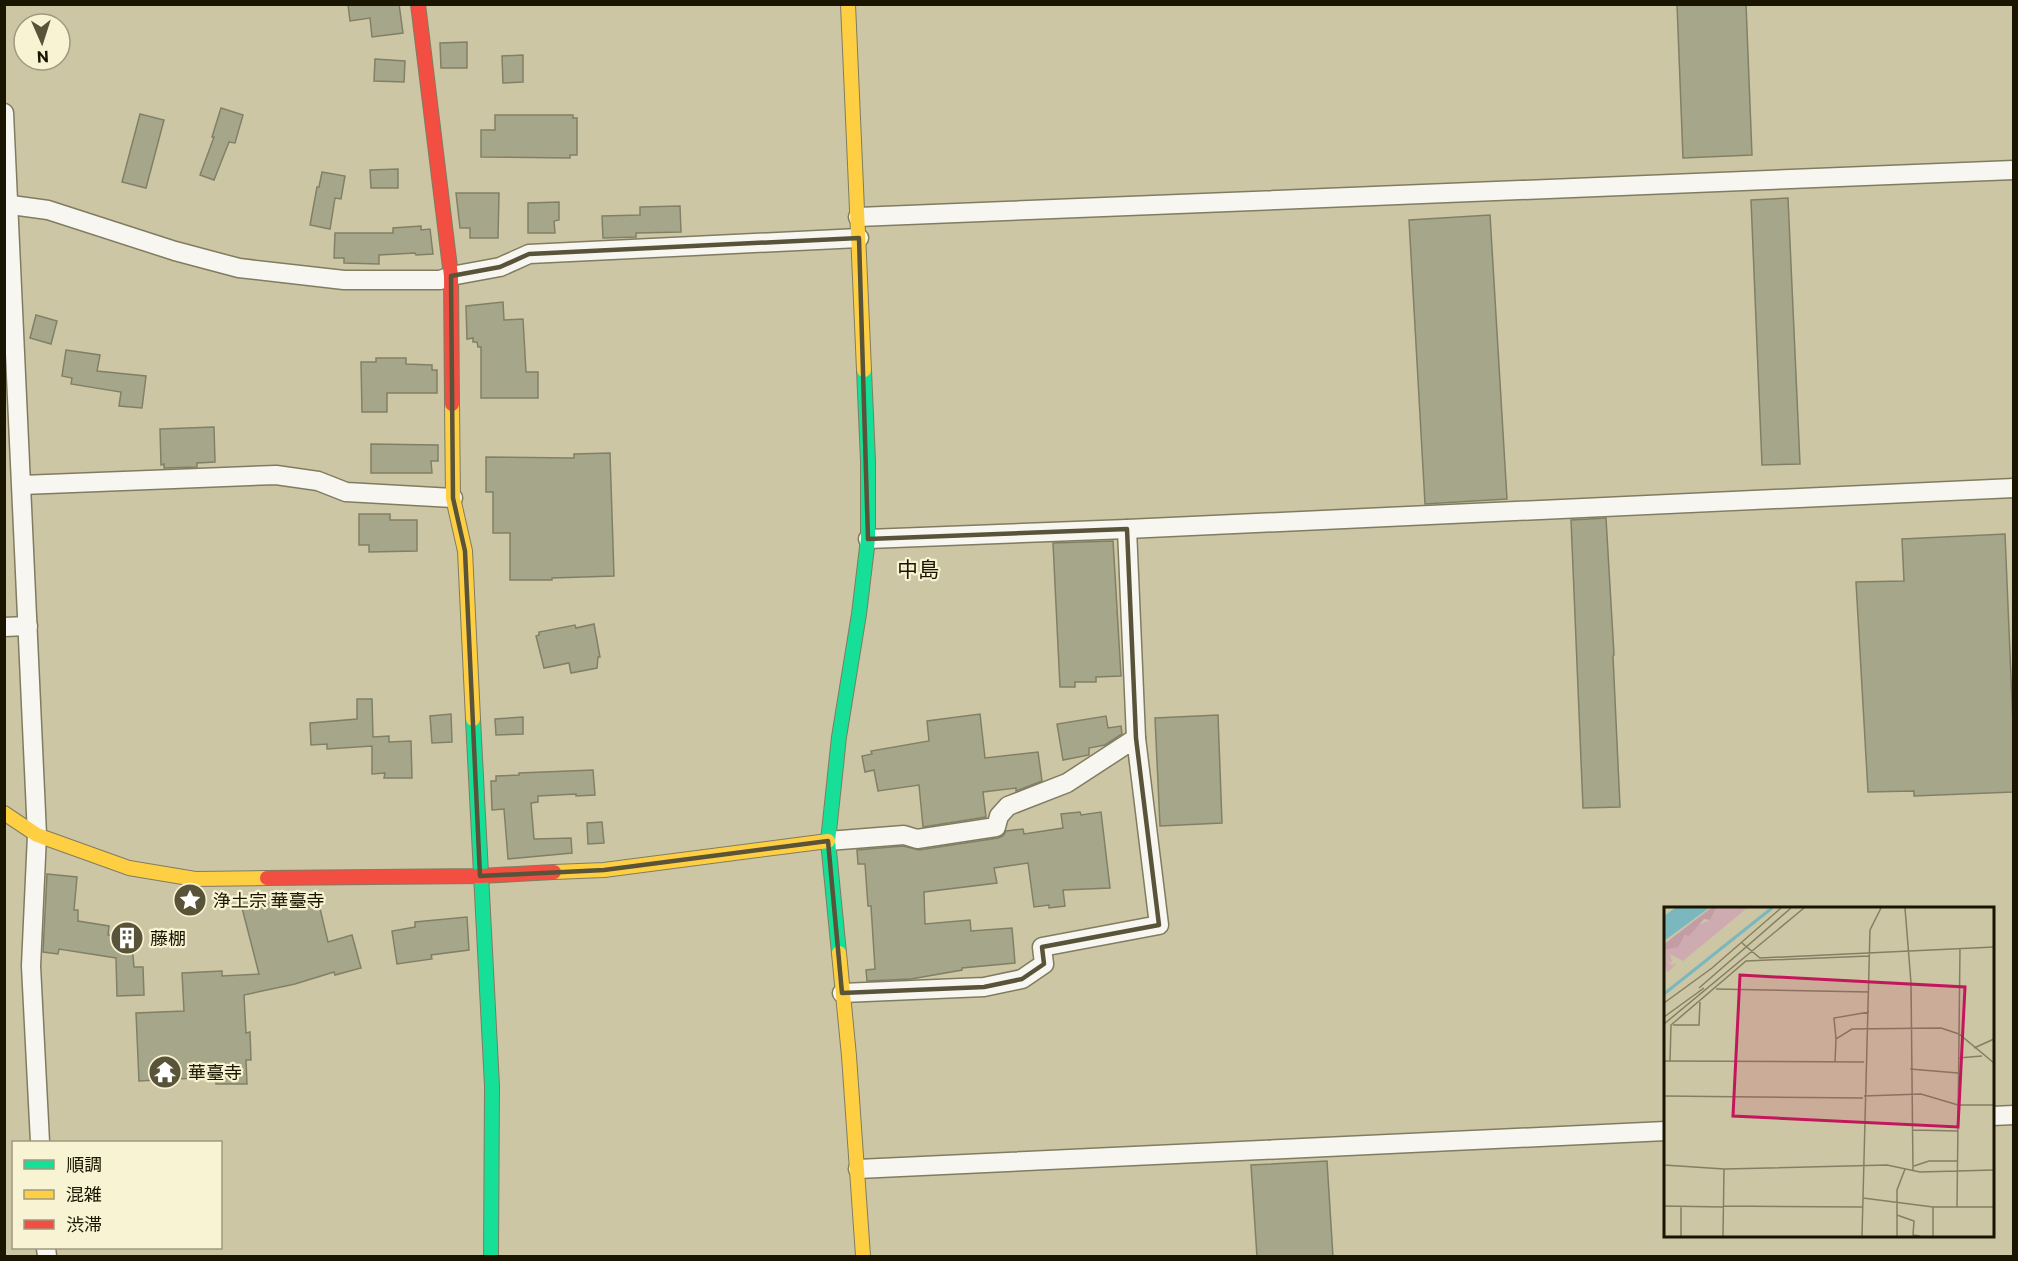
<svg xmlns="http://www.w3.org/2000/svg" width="2018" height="1261" viewBox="0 0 2018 1261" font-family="Commissioner,'Noto Sans JP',sans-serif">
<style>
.building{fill:#a6a68a;stroke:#818066;stroke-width:1.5}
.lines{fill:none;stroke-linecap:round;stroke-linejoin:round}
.street-casing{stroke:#807c60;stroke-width:21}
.fast-casing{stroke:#807c60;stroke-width:16}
.slow-casing{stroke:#807c60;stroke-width:16}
.jam-casing{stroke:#807c60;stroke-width:16}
.street{stroke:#f7f6f1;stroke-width:18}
.fast{stroke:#16e098;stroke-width:14}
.slow{stroke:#ffcf43;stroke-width:14}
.jam{stroke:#f24e42;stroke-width:14}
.marked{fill:none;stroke:#585339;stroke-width:4.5;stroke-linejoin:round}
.labels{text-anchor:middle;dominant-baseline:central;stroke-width:4.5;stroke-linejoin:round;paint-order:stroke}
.poi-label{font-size:18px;fill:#191500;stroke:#f8f3d3;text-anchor:start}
.quarter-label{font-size:21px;fill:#191500;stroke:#f8f3d3}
.inset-river{fill:none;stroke:#7ab7bf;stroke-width:3}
.inset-road{fill:none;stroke:#847f62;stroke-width:1.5}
.view{fill:#c2185b;fill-opacity:0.15;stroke:#c2185b;stroke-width:3}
.inset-edge{fill:none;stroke:#191500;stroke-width:3}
</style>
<rect width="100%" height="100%" fill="#ccc6a4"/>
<g class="building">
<path d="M348 4H399L403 33 372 37 370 18 350 21Z"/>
<path d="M1677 4H1746L1752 155 1683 158Z"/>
<path d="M467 42V68H441L440 43Z"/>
<path d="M523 55V82L503 83 502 56Z"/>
<path d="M375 59 405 61 404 82 374 81Z"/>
<path d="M221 108 243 115 235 143 229 142 214 180 200 175 214 137H212Z"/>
<path d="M140 114 164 120 146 188 122 182Z"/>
<path d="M495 115H573V118H577V155H570V158L481 157V130H495Z"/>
<path d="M398 169V188H371L370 170Z"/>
<path d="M322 172 345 176 341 199 335 198 330 229 310 225 317 187H319Z"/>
<path d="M456 193H499L498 238H470V228H460Z"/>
<path d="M1788 198 1800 464 1762 465 1751 200Z"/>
<path d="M559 202V220L554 221 555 233H528V203Z"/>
<path d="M680 206 681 232 636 233V237L603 238 602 216 640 215V207Z"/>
<path d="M1490 215 1507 499 1425 504 1409 220Z"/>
<path d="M421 226V230L430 229 433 254 416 255 415 253 379 255V264L344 263V258H334L335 233H393V228Z"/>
<path d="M503 302 504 320 523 319 526 372H538V398H481V347H478L477 342H473V338L467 339 466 306Z"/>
<path d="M36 315 57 321 51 344 30 338Z"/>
<path d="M66 350 100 355 97 371 146 376 142 408 119 406 121 392 71 384 72 378 62 376Z"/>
<path d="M376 358H406V364L432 365V370H437V393H387V412H362L361 362H376Z"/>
<path d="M214 427 215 462 197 463V467L164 468V464L161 465 160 429Z"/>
<path d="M371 444 438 445V461H431L432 473H371Z"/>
<path d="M610 453 614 576 552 578V580H510V533H493V492H486V457L574 458V454Z"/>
<path d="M359 514H390V520H417V551L369 552V545H359Z"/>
<path d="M1606 518 1614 655 1613 656 1620 807 1583 808 1571 520Z"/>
<path d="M2005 534 2013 725V792L1914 796V791L1868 792 1856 582 1904 581 1902 539Z"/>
<path d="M1113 541 1121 676 1096 677V682H1075V687H1060L1053 543Z"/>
<path d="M594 624 600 657H598L597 668 571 673 569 663 544 668 536 636 539 635V632L575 625 576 628Z"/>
<path d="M357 699H372L373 737 389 736V742L411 741 412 778H384L385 773 372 774V746L327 749V744L311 745 310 723 357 719Z"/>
<path d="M451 714 452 742 432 743 430 716Z"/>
<path d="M980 714 985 758 1038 752 1042 781 1016 791V788L983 792 986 817 923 827 919 785 878 791 874 770 865 772 862 756 872 754 871 751 929 741 927 721Z"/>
<path d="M1218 715 1222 823 1160 826 1155 718Z"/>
<path d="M1106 716 1108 728 1121 726 1122 734 1105 745 1089 748V755L1063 760 1057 724Z"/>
<path d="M523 717V734L496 735 495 719Z"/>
<path d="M593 770 595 795 576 796V794L538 796V802L531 803 534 839 571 838 572 853 508 859 504 809 492 810 491 781H496V776L519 775V773Z"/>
<path d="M1080 812 1081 815 1101 812 1110 888 1063 890 1065 906 1049 908V905L1034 907 1028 863 994 868 997 883 924 892 925 924 970 920 971 931 1012 928 1015 963 962 968V970L911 979 867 981 866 970 875 969 871 906H868L865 864H858L857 850 903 846 919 850 998 838 1003 836 1006 831 1023 829 1024 834 1063 828 1061 814Z"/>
<path d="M602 822 604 843 588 844 587 823Z"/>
<path d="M47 874 77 877 74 910H78V921L109 926 108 935 131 934 134 967H143L144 995 117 996 116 958 59 949 58 954 43 952Z"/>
<path d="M286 896 288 903 317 896 328 942 352 935 361 968 335 975 334 972 295 984 244 995 246 1033 250 1032 251 1060H246L247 1084H216V1077L139 1081 136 1013 184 1011 182 973 222 971V976L259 974 240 900 254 897 256 904Z"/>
<path d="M467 917 469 950 431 955 432 959 397 964 392 931 415 927V922Z"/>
<path d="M1327 1161 1333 1257H1257L1251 1165Z"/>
</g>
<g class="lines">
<defs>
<g id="street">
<path d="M4 113 37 835 31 966 40 1142"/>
<path d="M4 204 48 210 175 251 239 268 344 280H440L451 276 500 267 529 254 859 238"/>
<path d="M858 217 2014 170"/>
<path d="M22 485 276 475 318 481 346 492 453 498"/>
<path d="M1127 529 1136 738"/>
<path d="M868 539 1127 529 2014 488"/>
<path d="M4 627 28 626"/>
<path d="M828 841 904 835 917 839 996 827 999 816 1008 806 1067 783 1136 738 1159 925 1042 947 1044 964 1022 979 984 987 842 993"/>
<path d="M1992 1116 2014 1115"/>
<path d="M858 1169 1666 1131"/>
<path d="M46 1248 47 1256"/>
</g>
<g id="fast">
<path d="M473 719 492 1086 491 1256"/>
<path d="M839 953 828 841 839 737 859 614 868 539V461L864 370"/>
</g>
<g id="slow">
<path d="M848 4 864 370"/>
<path d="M452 404 453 498 465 551 473 719"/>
<path d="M4 813 37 835 129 868 195 879 267 878"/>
<path d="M554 872 604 870 828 841"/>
<path d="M839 953 849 1056 863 1256"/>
</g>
<g id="jam">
<path d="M418 4 451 276 452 404"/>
<path d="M267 878 480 876 554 872"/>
</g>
</defs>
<use href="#street" class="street-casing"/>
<use href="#fast" class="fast-casing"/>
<use href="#slow" class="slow-casing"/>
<use href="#jam" class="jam-casing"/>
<use href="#street" class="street"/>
<use href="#fast" class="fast"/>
<use href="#slow" class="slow"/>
<use href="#jam" class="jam"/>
</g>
<path class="marked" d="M859 238 868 539 1127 529 1136 738 1159 925 1042 947 1044 964 1022 979 984 987 842 993 828 841 604 870 480 876 465 551 453 498 451 276 500 267 529 254Z"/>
<defs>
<symbol id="sight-disc" viewBox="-11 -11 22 22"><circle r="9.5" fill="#585339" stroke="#f8f3d3"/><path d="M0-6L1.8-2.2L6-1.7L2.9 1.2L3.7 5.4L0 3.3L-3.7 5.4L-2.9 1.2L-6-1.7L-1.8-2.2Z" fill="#fff"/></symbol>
<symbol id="building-disc" viewBox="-11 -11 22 22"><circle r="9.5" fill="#585339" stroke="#f8f3d3"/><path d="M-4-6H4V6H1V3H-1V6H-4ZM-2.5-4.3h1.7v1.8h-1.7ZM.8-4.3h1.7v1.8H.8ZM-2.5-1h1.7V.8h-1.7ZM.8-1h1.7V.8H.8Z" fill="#fff"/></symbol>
<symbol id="temple-disc" viewBox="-11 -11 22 22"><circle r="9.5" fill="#585339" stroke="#f8f3d3"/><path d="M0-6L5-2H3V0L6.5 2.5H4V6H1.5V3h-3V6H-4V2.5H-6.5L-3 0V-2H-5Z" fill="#fff"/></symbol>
</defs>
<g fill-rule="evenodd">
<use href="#sight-disc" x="171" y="881" width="38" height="38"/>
<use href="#building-disc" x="108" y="919" width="38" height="38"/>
<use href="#temple-disc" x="146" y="1053" width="38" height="38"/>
</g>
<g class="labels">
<g class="poi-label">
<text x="213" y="900">浄土宗 華臺寺</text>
<text x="150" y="938">藤棚</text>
<text x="188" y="1072">華臺寺</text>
</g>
<g class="quarter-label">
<text x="918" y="568">中島</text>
</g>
</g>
<g transform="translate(1664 907)">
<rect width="330" height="330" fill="#ccc6a4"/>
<path d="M52 1H83L19 54 6 47 8 56 4 54 7 58 13 56 4 65 0 62V43L11 40 30 20 46 13Z" fill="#ceaab1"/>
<path d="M47 1H52L46 13 40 12 25 29 21 28 14 40 0 43V37Z" fill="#c29da5"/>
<path d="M11 1H45L0 34V9Z" fill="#7ab7bf"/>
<path class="inset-river" d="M0 87 108 1"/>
<path class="inset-road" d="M241 1 247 76 249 264M78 36 96 51 330 40M35 81 127 1M52 82 205 85M0 96 48 61 117 1M205 105 170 111 172 132 188 122 277 121 295 127 330 156M0 110 40 81M0 117 140 1M9 118H35L36 95M310 141 330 132M294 151 318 149M0 154 200 155M6 154 7 118 82 54 205 49M171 155 172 132M246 162 294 166M0 189 199 191M200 189 257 187 294 198H330M248 223 294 224M0 258 60 262 223 258 256 265 330 263M250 259 265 254H294M199 291 269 300H330M0 299 60 300M60 299 198 300M293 300 296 42M233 308 250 314 249 328 256 329M17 329V300M59 329 60 262M198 329 206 23 217 1M233 329V283L241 262M269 329V300"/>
<path class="view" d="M76 68 301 80 294 220 69 209Z"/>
<rect width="330" height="330" class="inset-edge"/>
</g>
<rect width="2018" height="1261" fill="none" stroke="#191500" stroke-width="12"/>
<rect x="12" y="1141" width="210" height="108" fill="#f8f3d3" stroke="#9f9a7f" stroke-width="1.5"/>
<rect x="24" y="1160" width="30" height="9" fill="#16e098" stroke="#9f9a7f" stroke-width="1.5"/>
<text x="66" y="1171" font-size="18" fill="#191500">順調</text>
<rect x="24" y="1190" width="30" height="9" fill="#ffcf43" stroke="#9f9a7f" stroke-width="1.5"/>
<text x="66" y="1201" font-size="18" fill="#191500">混雑</text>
<rect x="24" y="1220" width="30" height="9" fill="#f24e42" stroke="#9f9a7f" stroke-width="1.5"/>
<text x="66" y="1231" font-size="18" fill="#191500">渋滞</text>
<g transform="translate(42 42) rotate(177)"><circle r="28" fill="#f8f3d3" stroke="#9f9a7f" stroke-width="1.5"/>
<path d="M0-4.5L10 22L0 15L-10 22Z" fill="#585339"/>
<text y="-9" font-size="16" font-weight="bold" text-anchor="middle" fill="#191500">N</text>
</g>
</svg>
